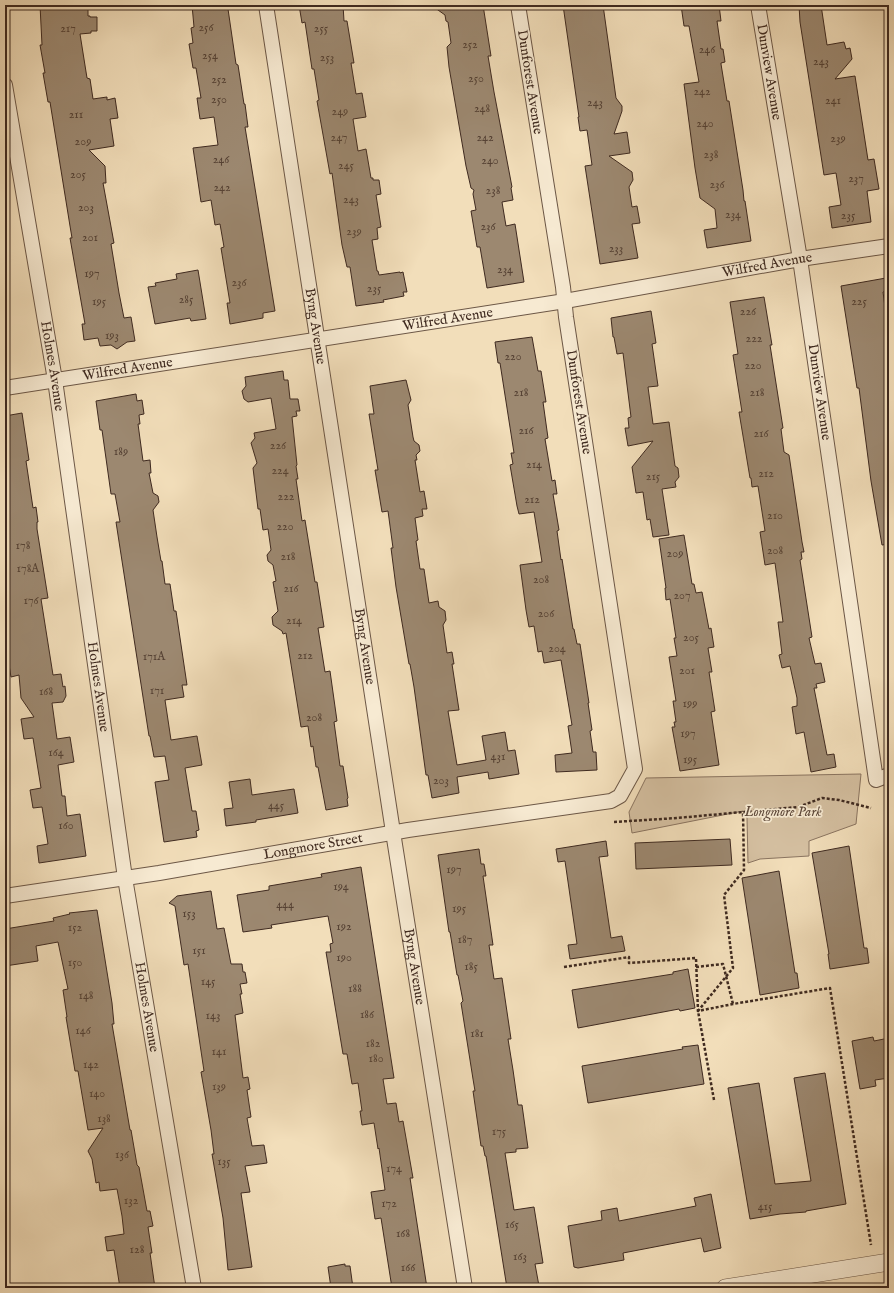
<svg xmlns="http://www.w3.org/2000/svg" width="894" height="1293" viewBox="0 0 894 1293" font-family="'IM FELL English',serif">
<style>
.green{fill:#d4bfa0;stroke:#8a7460}
.building{fill:#9c8870;stroke:#3f2a20}
.lines{fill:none;stroke-linecap:round;stroke-linejoin:round}
.minor-casing{stroke:#6c5746;stroke-width:16}
.tertiary-casing{stroke:#6c5746;stroke-width:18}
.path{stroke:#3f2a20;stroke-width:2.5;stroke-dasharray:3 2;stroke-linecap:butt}
.minor{stroke:#f7ead2;stroke-width:14}
.tertiary{stroke:#f7ead2;stroke-width:17}
.labels{text-anchor:middle;dominant-baseline:central;stroke-width:3.5;stroke-linejoin:round;paint-order:stroke}
.number-label{font-size:12px;fill:#564234}
.street-label{font-size:14px;fill:#3f2a20;stroke:#f7ead2}
.park-label{font-size:14px;font-style:italic;fill:#5d483a;stroke:#f7ead2}
</style>
<rect width="100%" height="100%" fill="#f2deba"/>
<filter id="stains"><feTurbulence type="fractalNoise" baseFrequency=".005" numOctaves="4"/><feColorMatrix values="0 0 0 0 .2 0 0 0 0 .09 0 0 0 0 .02 0 0 0 .5 -.17"/></filter>
<radialGradient id="worn" r=".72"><stop offset=".6" stop-color="#630" stop-opacity="0"/><stop offset="1" stop-color="#630" stop-opacity=".3"/></radialGradient>
<path class="green" d="M861 774 856 824 809 841V856L760 859 748 863 747 818 743 811 632 833 629 812 646 778Z"/>
<g class="building">
<path d="M40 5H88V16H90V17H97V31H91V33L80 34 87 78 90 79 93 99 107 97V100L115 98 118 118 110 119 114 146 89 150 105 166 106 183H103L114 243 111 244 119 293 124 318 131 317 135 341 127 342 117 349 111 345 100 346 98 338 84 340 82 324H85L70 238H72L70 226 50 102H48L43 73H45L40 45H42Z"/>
<path d="M192 5H227V9H228L236 64 238 65 244 104H245L248 127H245L275 311 263 313V318L230 324 227 303H230L221 248 224 247 220 224 215 225 211 200 201 202 193 148 218 145 214 117 200 119 197 98H201L196 68H193L189 44 193 43 191 28 194 27Z"/>
<path d="M299 5H343L344 21H347L354 63H351L356 94 362 93 366 117 353 119 358 151 366 149 371 178H373V180H379L381 194 376 195 381 227 377 228 378 239 372 240 377 271H378L379 275 400 272V273L403 272 407 292H403L404 296 383 300 384 302 356 306 350 267H347L342 245 332 173 330 174 317 101 319 100 314 69H312L305 22 302 23Z"/>
<path d="M431 5H483L491 56H488L494 92 512 187 511 188 513 200 502 202 506 226 515 224 524 282 487 288 480 247H477L471 211 476 210 473 194 474 190 471 188 466 166 449 67 447 47 451 43 448 22 446 21 445 15Z"/>
<path d="M563 5H603L616 98 622 106V111L614 134 627 132 630 153 609 156 632 172 633 180 629 187 632 207 637 206 640 223 632 224 638 258 600 264 585 166 592 165 587 130 580 131 578 117H579Z"/>
<path d="M681 5H719L721 21H717L721 49H723L725 62 721 63V64L727 101H729L743 190 744 201H745L751 241 707 248 704 230 717 228 715 209 700 198 695 168 684 84 699 82 689 26H684Z"/>
<path d="M799 5H821L827 45 844 42 846 49 850 48 852 59 835 79 855 76 868 160 874 159 879 189 867 191 871 222 832 228 829 207 841 205 836 173 824 175 800 22Z"/>
<path d="M198 270 206 319 191 321 190 318 155 324 148 287 156 286 155 283 177 279 176 274Z"/>
<path d="M886 278 888 291 883 292 889 337V544L882 545 871 481 859 388H857L841 286Z"/>
<path d="M764 297 772 345H770L783 428 781 429 784 452 789 455 802 542 804 552H801L802 559 800 560 812 637 809 638 815 664 821 663 825 682 816 684 817 688H814L827 755 834 754 836 767 811 772 804 732 796 734 792 707 797 706V698L790 666 782 668 779 655 782 654 778 622H783L775 563 765 565 760 532 765 531 758 486 752 487 751 478H750L739 412H742L733 355 738 354 730 302Z"/>
<path d="M651 311 656 343 652 344 658 386 648 387 653 424 669 422 675 466 678 468 679 477 675 482 676 487 662 489 669 535 653 537 650 519 647 520 643 492 636 493 632 467 653 441 628 446 625 428H629L628 418 631 417 623 353 617 354 614 337H613L611 318Z"/>
<path d="M532 337 538 371H541L546 402H543L548 438 545 439 552 481 555 480 557 494H553L559 530 557 531 561 560 562 559 573 629H574L577 644H580L589 703H588L592 730 590 731 593 752H596L597 770 556 772 555 755 572 753 568 726 572 725 561 660 544 663 542 651 538 652 534 626 529 627 526 610 520 565 542 562 534 512 519 514 517 506 510 465 513 464 511 453H514L500 363H498L495 342Z"/>
<path d="M283 371 284 380H288L290 399H298L300 411H296L297 416 292 417 297 465 296 466 298 479H296L302 521 305 520 315 582H317L324 627 318 628 325 672 330 671 337 721 334 722 340 766H343L348 798 347 799 348 806 326 810 318 767H316L313 746 311 747 308 726 301 727 286 633 283 634 282 631 273 625 272 617 278 611 273 582 276 581 273 565 268 561 267 555 271 550 268 529 263 530 260 509H258L253 468 257 463 251 443 255 438 254 433 276 429 271 398 248 402 244 399 242 391 246 386 245 377Z"/>
<path d="M406 380 411 400 408 405 413 437 414 441 419 445 420 451 416 455 417 460H415L420 492 424 491 427 509H422L423 516 415 518 418 540 416 541 420 569H424L429 603 438 601 439 607 445 611 446 620 443 625 447 653 452 652 454 664H452L459 710 448 711 457 765 486 760 482 736 505 732 508 751 515 750 519 774 489 779 488 772 457 777 459 793 432 798 428 775H426L414 687 410 664H409L396 587 391 548H393L388 511 382 512 375 470H378L369 414H374L370 386Z"/>
<path d="M136 394 137 401 142 400 144 414 139 415 140 424H138L143 461 150 460 151 473H149L153 493 158 496 159 502 153 510 157 537 161 561H162L165 584H170L174 611H176L187 685H182L184 697 165 700 171 740 197 736 202 765 185 768 192 811H196L199 830 196 831 197 837 164 842 155 782 169 780 165 756 154 757 150 736H149L116 522H120L115 494H111L102 430H100L96 401Z"/>
<path d="M22 413 29 460 26 461 33 508 36 507 38 522H37V529L48 598 41 599 53 675 61 674 63 687 65 686 66 696 63 702 52 703 57 739 70 737 74 762 58 765 62 796H65L67 816 80 814 86 856 39 863 37 846 48 844 42 807 33 808 30 790 41 788 33 738 24 739 21 719 34 717 21 698 19 675 11 677 5 641V416Z"/>
<path d="M684 535 692 584H694L696 593 702 592 709 629 711 628 714 647 708 648 712 672H709L715 711 711 712 719 765 680 771 672 727H675L674 722H676L673 701H676L669 657 677 656 674 638H676L670 599 666 600 665 588H666L659 539Z"/>
<path d="M250 779 252 795 294 789 298 813 256 820V822L226 826 224 809 233 808 229 782Z"/>
<path d="M730 839 732 865 636 869 635 843Z"/>
<path d="M606 841 608 856 599 857 611 938 622 936 625 951 570 959 568 945 577 944 565 861 558 862 556 849Z"/>
<path d="M849 846 864 948H867L869 963 830 969 828 954H829L812 853Z"/>
<path d="M479 849 481 864H484L486 876H483L493 945H489L494 979 502 978 511 1039H508L513 1070 518 1105H522L528 1148 516 1149V1152L505 1153 514 1210 534 1207 543 1263 535 1264 539 1286 526 1288H507L486 1156H485L483 1146H481L473 1091H475L473 1079 461 1003 463 1001 458 975H457L450 932H449L438 855Z"/>
<path d="M361 867 394 1078 383 1079 387 1104 396 1103 399 1122 403 1121 413 1178H410L427 1288H392L381 1218 375 1219 371 1192 385 1190 379 1148 378 1149 374 1123 362 1125 360 1111H362L358 1083 352 1084 347 1054H343L326 952H331L330 944 333 943 328 916 271 925 272 928 243 932 237 895 269 890V886L322 877 321 874Z"/>
<path d="M779 871 795 973H797L799 988 760 995 742 878Z"/>
<path d="M211 891 217 929 224 928 231 964H242L243 972H245L247 983 240 984 242 994H240L243 1013 235 1015 243 1078 248 1077 250 1089 247 1090 251 1117 247 1118 252 1146 264 1145 267 1163 245 1166 250 1192 241 1193 252 1267 228 1270 223 1218 212 1154H214L211 1130 201 1072 204 1071 188 964 184 965 175 906 169 903 177 896Z"/>
<path d="M97 910 112 1003 114 1024H112L130 1130H131L137 1165 139 1167 147 1211H150L153 1226 148 1227 152 1253H150L155 1288H120L114 1250 107 1251 105 1237 124 1234 122 1216 117 1189 100 1191 99 1182 96 1183 92 1159 88 1151 103 1128 88 1130 78 1071H75L66 1017H67L63 990 68 989 58 942 36 946 38 961 5 966V929L54 921 53 918 70 914 69 913Z"/>
<path d="M688 969 695 1008 680 1011 679 1009 578 1028 572 990 673 974V972Z"/>
<path d="M873 1037 874 1041 889 1038V1078L875 1080 876 1086 860 1089 852 1041Z"/>
<path d="M698 1045 704 1084 588 1103 582 1066 683 1049 682 1047Z"/>
<path d="M825 1073 846 1204 806 1211V1212L780 1214 750 1219 728 1088 759 1083 775 1184 811 1181 794 1078Z"/>
<path d="M711 1194 721 1248 704 1252 701 1238 623 1253 624 1260 578 1268 574 1267 568 1226 602 1220 601 1211 617 1208 619 1221 696 1206 694 1198Z"/>
<path d="M345 1264V1266H350L353 1288H331L328 1267Z"/>
</g>
<g class="lines">
<defs>
<g id="minor">
<path id="s1" d="M266 5 393 832 465 1288"/>
<path id="s2" d="M758 5 800 259 876 780 889 775"/>
<path id="s3" d="M5 85 55 380 125 878 194 1288"/>
<path id="s4" d="M5 388 565 301 800 259 889 246"/>
<path id="s5" d="M5 896 159 873 408 830 611 801 620 796 635 769 566 317 563 287 518 5"/>
</g>
<path id="tertiary" d="M725 1288 889 1262"/>
</defs>
<use href="#minor" class="minor-casing"/>
<use href="#tertiary" class="tertiary-casing"/>
<g class="path">
<path d="M614 822 677 818 798 807 822 798 839 800 871 808"/>
<path d="M564 967 629 957V963L696 958 698 1011 733 1004 830 988 871 1245"/>
<path d="M696 967 723 964 733 1004"/>
<path d="M714 1100 698 1011 733 968 724 895 744 870 743 811"/>
</g>
<use href="#minor" class="minor"/>
<use href="#tertiary" class="tertiary"/>
</g>
<g class="labels">
<g class="number-label">
<text x="206" y="27">256</text>
<text x="68" y="28">217</text>
<text x="321" y="28">255</text>
<text x="470" y="44">252</text>
<text x="707" y="49">246</text>
<text x="210" y="55">254</text>
<text x="327" y="57">253</text>
<text x="821" y="61">243</text>
<text x="476" y="78">250</text>
<text x="219" y="79">252</text>
<text x="702" y="91">242</text>
<text x="219" y="99">250</text>
<text x="833" y="100">241</text>
<text x="595" y="102">243</text>
<text x="482" y="108">248</text>
<text x="340" y="111">249</text>
<text x="76" y="114">211</text>
<text x="705" y="123">240</text>
<text x="339" y="137">247</text>
<text x="485" y="137">242</text>
<text x="838" y="138">239</text>
<text x="83" y="141">209</text>
<text x="711" y="154">238</text>
<text x="221" y="159">246</text>
<text x="490" y="160">240</text>
<text x="346" y="165">245</text>
<text x="78" y="174">205</text>
<text x="856" y="178">237</text>
<text x="717" y="184">236</text>
<text x="222" y="187">242</text>
<text x="493" y="190">238</text>
<text x="351" y="199">243</text>
<text x="86" y="207">203</text>
<text x="733" y="214">234</text>
<text x="848" y="215">235</text>
<text x="488" y="226">236</text>
<text x="354" y="231">239</text>
<text x="90" y="237">201</text>
<text x="616" y="248">233</text>
<text x="505" y="269">234</text>
<text x="92" y="273">197</text>
<text x="239" y="282">236</text>
<text x="374" y="288">235</text>
<text x="186" y="299">285</text>
<text x="99" y="301">195</text>
<text x="859" y="301">225</text>
<text x="748" y="311">226</text>
<text x="112" y="335">193</text>
<text x="754" y="338">222</text>
<text x="513" y="356">220</text>
<text x="753" y="365">220</text>
<text x="521" y="392">218</text>
<text x="757" y="392">218</text>
<text x="526" y="430">216</text>
<text x="761" y="433">216</text>
<text x="278" y="445">226</text>
<text x="121" y="451">189</text>
<text x="534" y="464">214</text>
<text x="280" y="470">224</text>
<text x="766" y="473">212</text>
<text x="653" y="476">215</text>
<text x="286" y="496">222</text>
<text x="532" y="499">212</text>
<text x="775" y="515">210</text>
<text x="285" y="526">220</text>
<text x="23" y="545">178</text>
<text x="775" y="550">208</text>
<text x="675" y="553">209</text>
<text x="288" y="556">218</text>
<text x="28" y="568">178A</text>
<text x="541" y="579">208</text>
<text x="291" y="588">216</text>
<text x="682" y="595">207</text>
<text x="31" y="600">176</text>
<text x="546" y="613">206</text>
<text x="294" y="620">214</text>
<text x="691" y="637">205</text>
<text x="557" y="648">204</text>
<text x="305" y="655">212</text>
<text x="154" y="656">171A</text>
<text x="687" y="670">201</text>
<text x="157" y="690">171</text>
<text x="46" y="691">168</text>
<text x="690" y="703">199</text>
<text x="314" y="717">208</text>
<text x="688" y="733">197</text>
<text x="56" y="752">164</text>
<text x="498" y="756">431</text>
<text x="690" y="759">195</text>
<text x="441" y="780">203</text>
<text x="276" y="805">445</text>
<text x="66" y="825">160</text>
<text x="454" y="869">197</text>
<text x="341" y="886">194</text>
<text x="285" y="904">444</text>
<text x="459" y="908">195</text>
<text x="189" y="913">153</text>
<text x="344" y="926">192</text>
<text x="75" y="927">152</text>
<text x="465" y="939">187</text>
<text x="199" y="950">151</text>
<text x="344" y="957">190</text>
<text x="75" y="962">150</text>
<text x="471" y="966">185</text>
<text x="208" y="981">145</text>
<text x="355" y="988">188</text>
<text x="86" y="995">148</text>
<text x="367" y="1014">186</text>
<text x="213" y="1015">143</text>
<text x="83" y="1030">146</text>
<text x="477" y="1033">181</text>
<text x="373" y="1043">182</text>
<text x="219" y="1051">141</text>
<text x="376" y="1058">180</text>
<text x="91" y="1064">142</text>
<text x="219" y="1086">139</text>
<text x="97" y="1093">140</text>
<text x="104" y="1118">138</text>
<text x="499" y="1131">175</text>
<text x="122" y="1154">136</text>
<text x="224" y="1161">135</text>
<text x="394" y="1168">174</text>
<text x="131" y="1200">132</text>
<text x="389" y="1203">172</text>
<text x="765" y="1206">415</text>
<text x="512" y="1224">165</text>
<text x="403" y="1233">168</text>
<text x="137" y="1249">128</text>
<text x="520" y="1256">163</text>
<text x="408" y="1267">166</text>
</g>
<g class="street-label">
<text stroke="none"><textPath href="#s2" startOffset="68">Dunview Avenue</textPath></text>
<text transform="translate(530 82) rotate(81)">Dunforest Avenue</text>
<text stroke="none"><textPath href="#s4" startOffset="772">Wilfred Avenue</textPath></text>
<text stroke="none"><textPath href="#s4" startOffset="448">Wilfred Avenue</textPath></text>
<text stroke="none"><textPath href="#s1" startOffset="325">Byng Avenue</textPath></text>
<text stroke="none"><textPath href="#s3" startOffset="285">Holmes Avenue</textPath></text>
<text stroke="none"><textPath href="#s4" startOffset="124">Wilfred Avenue</textPath></text>
<text stroke="none"><textPath href="#s2" startOffset="392">Dunview Avenue</textPath></text>
<text transform="translate(579 402) rotate(81)">Dunforest Avenue</text>
<text stroke="none"><textPath href="#s1" startOffset="649">Byng Avenue</textPath></text>
<text stroke="none"><textPath href="#s3" startOffset="609">Holmes Avenue</textPath></text>
<text stroke="none"><textPath href="#s5" startOffset="312">Longmore Street</textPath></text>
<text stroke="none"><textPath href="#s1" startOffset="973">Byng Avenue</textPath></text>
<text stroke="none"><textPath href="#s3" startOffset="933">Holmes Avenue</textPath></text>
</g>
<g class="park-label">
<text x="783" y="812">Longmore Park</text>
</g>
</g>
<rect width="894" height="1293" fill="none" stroke="#f2deba" stroke-width="20"/>
<rect x="6" y="6" width="882" height="1281" fill="none" stroke="#3f2a20" stroke-width="2"/>
<rect x="10" y="10" width="874" height="1273" fill="none" stroke="#3f2a20"/>
<rect width="100%" height="100%" filter="url(#stains)"/>
<rect width="100%" height="100%" fill="url(#worn)"/>
</svg>
